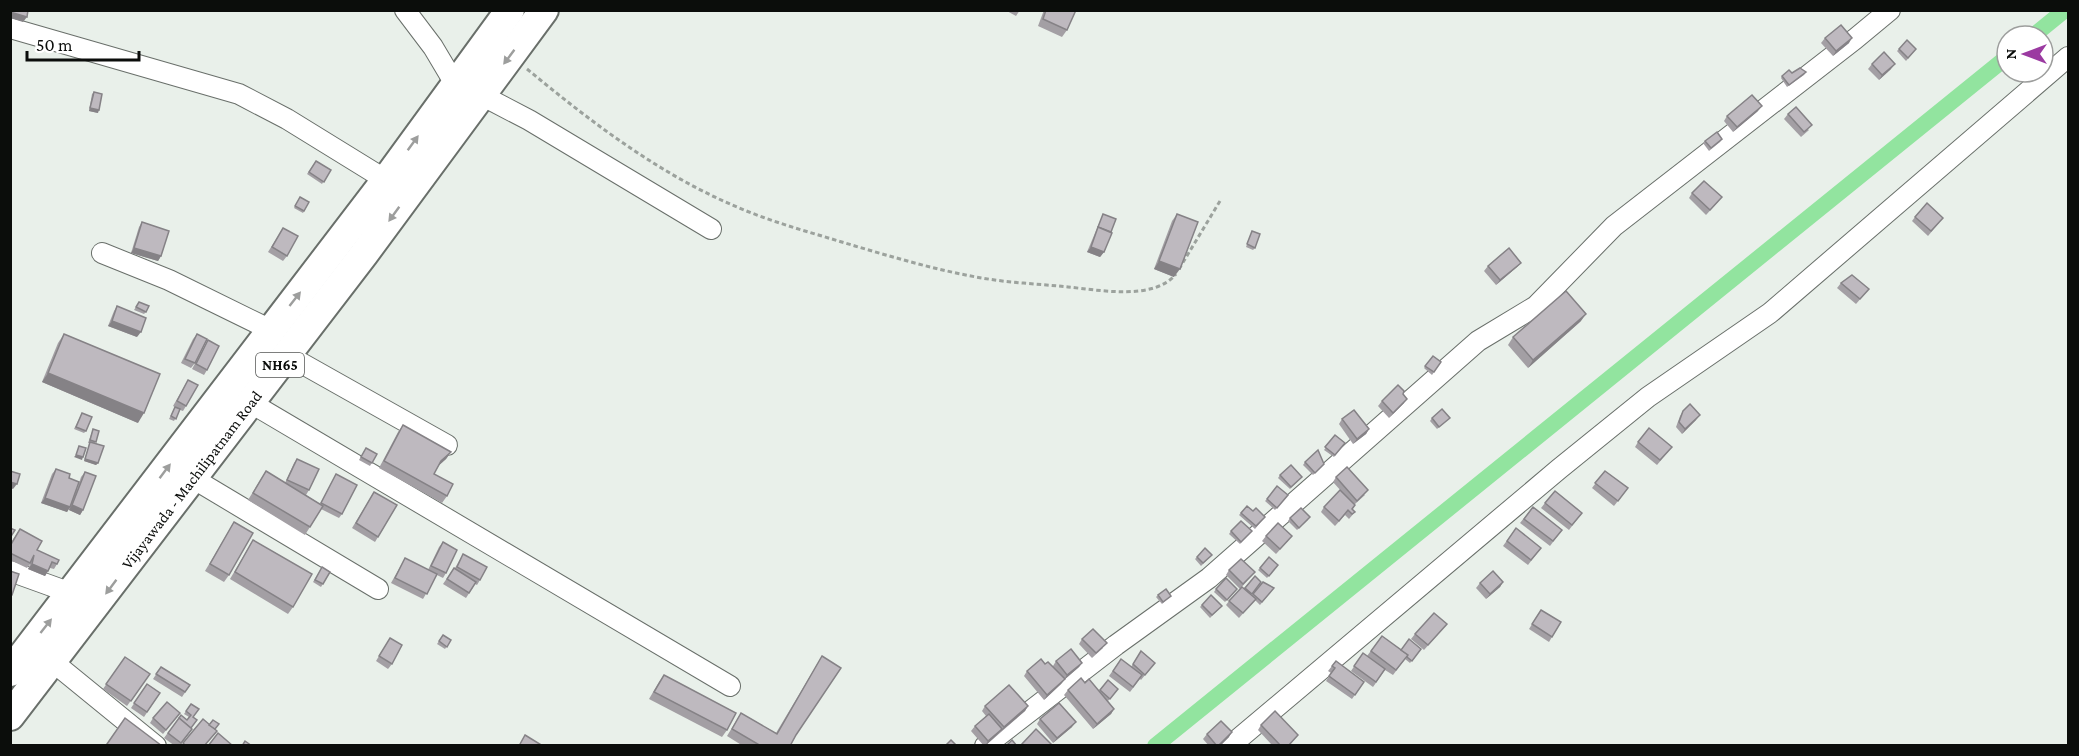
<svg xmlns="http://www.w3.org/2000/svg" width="2079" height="756" viewBox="0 0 2079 756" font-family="'Crimson Pro',serif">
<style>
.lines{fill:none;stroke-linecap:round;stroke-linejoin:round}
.canal{stroke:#92e49f;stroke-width:16}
.minor-casing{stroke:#696f6a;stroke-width:22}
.highway-casing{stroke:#696f6a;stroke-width:32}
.path{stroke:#9ca29d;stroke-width:3;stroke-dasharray:4.5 3;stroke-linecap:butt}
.minor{stroke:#fff;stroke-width:20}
.highway{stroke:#fff;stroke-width:28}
.wall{fill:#a39fa4}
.shaded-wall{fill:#858286}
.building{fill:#beb9bf;stroke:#858286;stroke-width:1.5}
.oneway{fill:#9d9e9d}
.labels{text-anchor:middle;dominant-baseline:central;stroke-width:4.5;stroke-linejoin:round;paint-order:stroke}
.shield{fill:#fff;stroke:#545654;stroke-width:1.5}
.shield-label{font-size:15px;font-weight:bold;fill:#0b0d0b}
.street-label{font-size:16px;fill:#0b0d0b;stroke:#fff}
</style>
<rect width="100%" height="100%" fill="#e9f0ea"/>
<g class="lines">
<g class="canal">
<path d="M2033 36 2065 10"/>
<path d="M1155 746 2007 57"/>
</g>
<defs>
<g id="minor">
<path d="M405 10 433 47 455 84"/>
<path d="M10 28 239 94 287 119 386 180"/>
<path d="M481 95 529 120 711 229"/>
<path d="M102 253 169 280 271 330"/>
<path d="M287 355 447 445"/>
<path d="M251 403 730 686"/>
<path d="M194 479 378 589"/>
<path d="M10 571 71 593"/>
<path d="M53 662 156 746"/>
<path d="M985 746 1116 645 1209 578 1478 341 1536 306 1614 226 1855 39 1890 10"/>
<path d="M1230 746 1559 469 1648 397 1770 313 2068 57"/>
</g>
<g id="highway">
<path d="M10 672 386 180 510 10"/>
<path id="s1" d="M10 716 364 254 544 10"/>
</g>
</defs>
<use href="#minor" class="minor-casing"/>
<use href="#highway" class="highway-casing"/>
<g class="path">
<path d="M527 69C590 121 655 171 730 204 770 222 813 233 855 246 896 258 940 271 982 278 1010 283 1040 284 1068 287 1099 290 1154 301 1176 274"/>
<path d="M1179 269 1220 201"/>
</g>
<use href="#minor" class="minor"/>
<use href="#highway" class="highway"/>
</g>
<g class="wall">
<path d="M1005 10H1020L1016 16Z"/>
<path d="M1044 10H1076L1067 30 1062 37 1038 26Z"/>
<path d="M1825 38 1849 43 1833 56 1821 43Z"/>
<path d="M1899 49H1916L1906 61 1897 51Z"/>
<path d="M1872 64 1891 69 1879 80 1868 69Z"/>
<path d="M1806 72 1804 75 1787 87 1781 78 1782 76Z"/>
<path d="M94 92 98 113 89 111 92 94Z"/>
<path d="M1758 111 1733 132 1724 121 1727 116Z"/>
<path d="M1788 114 1809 130 1801 137 1784 119Z"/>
<path d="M1722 139 1720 142 1709 151 1703 143 1705 141Z"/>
<path d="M316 161 331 170 322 184 307 174Z"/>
<path d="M1692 193 1718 202 1706 215 1689 198Z"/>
<path d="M300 197 309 202 303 213 294 208Z"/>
<path d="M1103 214 1104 252 1100 257 1087 252Z"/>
<path d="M1177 214 1174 277 1154 269 1172 221Z"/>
<path d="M1915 217 1939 223 1928 236 1912 221Z"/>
<path d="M142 222 161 256 158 261 131 253 139 227Z"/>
<path d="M283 228 287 256 283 261 268 252Z"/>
<path d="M1252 231 1255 248 1253 250 1246 247Z"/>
<path d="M1521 263 1517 267 1496 285 1484 271 1488 266Z"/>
<path d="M1841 283 1869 289 1856 304 1837 288Z"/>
<path d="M139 302 146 312 144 314 134 310Z"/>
<path d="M117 306 137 337 108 326 114 311Z"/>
<path d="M1581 321 1528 368 1508 345 1513 337Z"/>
<path d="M64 334 138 423 42 382 58 343Z"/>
<path d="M197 334 195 363 191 368 181 363 193 339Z"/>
<path d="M208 340 207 370 204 375 192 369Z"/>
<path d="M1433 356 1441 362 1432 375 1424 368Z"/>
<path d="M188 380 186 406 183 411 180 410 174 421 169 419 175 407 173 406Z"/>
<path d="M1403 394 1404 403 1389 418 1378 406 1382 401Z"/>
<path d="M1683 411 1696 420 1682 434 1676 427 1680 416Z"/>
<path d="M82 413 86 431 84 433 74 429Z"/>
<path d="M1432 418H1450L1437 429 1430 421Z"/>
<path d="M1342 419 1369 429 1366 434 1353 444 1339 424Z"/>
<path d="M403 425 451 452 446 459 438 466 434 474 447 496 442 503 379 468 398 432Z"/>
<path d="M93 429 98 463 96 465 84 461 90 443H88L92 432Z"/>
<path d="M1335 435 1345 443 1334 457 1324 450Z"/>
<path d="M1638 442 1668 452 1657 465 1635 447Z"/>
<path d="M366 448 377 454 370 466 359 460Z"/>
<path d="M297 459 309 490 306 495 320 504 336 474 342 514 339 518 321 509 305 535 248 500 266 471 285 483 294 463Z"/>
<path d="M1305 462 1324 464 1313 475 1303 465Z"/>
<path d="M56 469 69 478 77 489 81 477 85 472 83 510 80 515 69 510V509L67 512 41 503 52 474Z"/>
<path d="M1605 471 1628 488 1614 506 1592 488Z"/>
<path d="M1280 475 1300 479 1290 489 1278 478Z"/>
<path d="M1336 477 1365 495 1355 504 1352 510 1355 512 1349 519 1345 515 1335 526 1321 512 1324 507 1342 492 1333 482Z"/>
<path d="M374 492 378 537 375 542 352 528Z"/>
<path d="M1288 495 1275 510 1265 501 1267 499Z"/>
<path d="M1545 503 1582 513 1569 530 1541 508Z"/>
<path d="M1247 506 1253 511 1265 517 1255 529 1239 515Z"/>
<path d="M1533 507 1562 530 1550 546 1520 523Z"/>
<path d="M1290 518 1308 520 1297 530 1288 521Z"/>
<path d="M234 522 229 575 224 582 205 571Z"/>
<path d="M1516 528 1541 548 1528 565 1503 546Z"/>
<path d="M20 529 37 550 57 564 54 569 50 568 45 576 28 569 30 564 27 568 10 560V544Z"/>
<path d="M1231 531H1252L1240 544 1229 534Z"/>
<path d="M1266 536 1288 541 1276 554 1262 541Z"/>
<path d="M253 540 293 607 288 614 230 579Z"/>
<path d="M443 542 446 573 443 578 437 575 423 599 391 583 405 558 428 570 439 547Z"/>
<path d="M463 554 480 580 477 585 475 584 466 598 443 584 454 568H455Z"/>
<path d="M1197 557H1210L1201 566 1195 559Z"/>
<path d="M1278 565 1267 578 1258 570 1260 568Z"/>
<path d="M322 567 330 572 321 587 313 582Z"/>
<path d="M1229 570 1255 572 1240 589 1226 575Z"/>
<path d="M1261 582 1251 595H1252L1263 582 1274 588 1260 605 1255 600 1239 618 1226 605 1229 601 1244 588Z"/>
<path d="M1503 582 1500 587 1486 599 1476 588 1480 583Z"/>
<path d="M1216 589H1237L1225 602 1214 592Z"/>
<path d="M1158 595 1171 596 1162 604 1156 597Z"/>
<path d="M1211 595 1222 606 1210 618 1200 607Z"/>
<path d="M1541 610 1552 637 1549 642 1529 629Z"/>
<path d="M1447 624 1424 650 1411 639 1415 634Z"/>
<path d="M443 635 451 640 445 649 437 644Z"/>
<path d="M1382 636 1401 650 1421 649 1410 663 1405 659 1393 675 1385 670 1373 687 1351 671 1363 653 1367 656Z"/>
<path d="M390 638 392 664 388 669 376 661Z"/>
<path d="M1082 639 1103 648 1092 658 1079 644Z"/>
<path d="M1141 651 1155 663 1141 680 1140 679 1130 692 1109 676 1121 659 1131 667Z"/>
<path d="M822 656 790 746H743L727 736 741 713 776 733Z"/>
<path d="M125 657 150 674 127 706 103 689Z"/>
<path d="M1056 661 1082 663 1079 667 1064 680 1061 684 1044 700 1024 676 1027 671 1045 664 1053 666Z"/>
<path d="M1336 661 1364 682 1352 699 1326 681 1331 673 1328 671Z"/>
<path d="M161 667 190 685 182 697 153 679Z"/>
<path d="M664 675 727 730 722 737 649 699 659 682Z"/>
<path d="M1108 680 1118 689 1108 701 1106 699 1114 709 1111 714 1093 729 1064 695 1068 690 1085 683 1099 691Z"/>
<path d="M147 684 160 693 144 717 131 708Z"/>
<path d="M191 704 193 717 191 728 192 729 180 746H175L164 738 181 715 187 720 189 717 184 714Z"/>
<path d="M985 706H1028L1025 711 985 746H984L971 731 975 726 986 716 982 711Z"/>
<path d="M180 713 163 734 150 723 153 718Z"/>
<path d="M1040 719 1072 727 1053 743 1037 724Z"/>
<path d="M1261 725 1298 735 1289 746H1273L1258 730Z"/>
<path d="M1207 734 1229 737 1220 746H1209L1203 739Z"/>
</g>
<g class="shaded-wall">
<path d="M10 12 27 17 23 22 10 18Z"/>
<path d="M1852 38 1849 43 1833 56 1836 51Z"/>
<path d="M1895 64 1891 69 1879 80 1882 75Z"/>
<path d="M1762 106 1758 111 1733 132 1737 127Z"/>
<path d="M90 108 99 110 98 113 89 111Z"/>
<path d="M1091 247 1104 252 1100 257 1087 252Z"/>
<path d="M134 248 161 256 158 261 131 253Z"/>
<path d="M1159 261 1180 269 1174 277 1154 269Z"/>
<path d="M1521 263 1517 267 1496 285 1500 280Z"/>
<path d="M1586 314 1581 321 1528 368 1533 360Z"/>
<path d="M112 321 141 332 137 337 108 326Z"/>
<path d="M48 373 144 413 138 423 42 382Z"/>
<path d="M1407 399 1404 403 1389 418 1393 413Z"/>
<path d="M1700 415 1696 420 1682 434 1685 429Z"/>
<path d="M1369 429 1366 434 1353 444 1357 439Z"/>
<path d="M451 452 446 459 436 468 441 461Z"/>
<path d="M76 455 83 457 82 460 74 457Z"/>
<path d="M85 459 98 463 96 465 84 461Z"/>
<path d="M10 482 17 484 13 489 10 488Z"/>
<path d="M45 498 70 507 67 512 41 503Z"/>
<path d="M72 505 83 510 80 515 69 510Z"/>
<path d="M32 564 48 571 45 576 28 569Z"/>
<path d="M1503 582 1500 587 1486 599 1490 594Z"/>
<path d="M1082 663 1079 667 1064 680 1067 675Z"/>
<path d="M1065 679 1061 684 1044 700 1047 695Z"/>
<path d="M1028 706 1025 711 1000 732 1004 727Z"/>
<path d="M1114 709 1111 714 1093 729 1097 724Z"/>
<path d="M1076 722 1072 727 1053 743 1057 738Z"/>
<path d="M1002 729 999 733 985 746 988 741Z"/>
<path d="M1232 732 1229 737 1220 746H1218Z"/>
</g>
<g class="building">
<path d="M10 10H28L27 17 10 12Z"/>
<path d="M1046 10H1076L1067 30 1043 19Z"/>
<path d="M1841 25 1852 38 1836 51 1825 38Z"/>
<path d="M1907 40 1916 49 1908 58 1899 49Z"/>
<path d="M1884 52 1895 64 1882 75 1872 64Z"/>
<path d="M1800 68 1806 72 1789 85 1782 76 1789 70 1792 73Z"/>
<path d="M94 92 102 94 99 110 90 108Z"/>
<path d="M1752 95 1762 106 1737 127 1727 116Z"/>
<path d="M1796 107 1812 125 1804 132 1788 114Z"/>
<path d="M1717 132 1722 139 1711 148 1705 141Z"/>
<path d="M316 161 331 170 324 182 309 172Z"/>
<path d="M1704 181 1722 197 1710 210 1692 193Z"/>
<path d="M300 197 309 202 304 211 295 206Z"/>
<path d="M1927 203 1943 218 1931 231 1915 217Z"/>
<path d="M1103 214 1116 219 1111 232 1098 227Z"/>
<path d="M1177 214 1198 222 1180 269 1159 261Z"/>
<path d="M142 222 169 231 161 256 134 248Z"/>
<path d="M1098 227 1112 233 1104 252 1091 247Z"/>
<path d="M283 228 298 236 287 256 272 247Z"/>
<path d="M1252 231 1260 234 1255 248 1247 244Z"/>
<path d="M1509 248 1521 263 1500 280 1488 266Z"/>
<path d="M1852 275 1869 289 1860 299 1841 283Z"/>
<path d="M1566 291 1586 314 1533 360 1513 337Z"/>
<path d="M139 302 149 306 146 312 136 307Z"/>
<path d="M117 306 146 318 141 332 112 321Z"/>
<path d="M64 334 160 374 144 413 48 373Z"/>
<path d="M197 334 207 339 195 363 185 359Z"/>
<path d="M208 340 219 346 207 370 196 364Z"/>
<path d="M1433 356 1441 362 1434 372 1425 366Z"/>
<path d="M188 380 198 385 186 406 177 401Z"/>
<path d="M1398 385 1404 391 1403 394 1407 399 1393 413 1382 401Z"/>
<path d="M1690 404 1700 415 1685 429 1679 422 1683 411Z"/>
<path d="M175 407 180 409 176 419 171 416Z"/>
<path d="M1442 409 1450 418 1439 427 1432 418Z"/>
<path d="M1354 410 1369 429 1357 439 1342 419Z"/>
<path d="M82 413 92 417 86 431 76 427Z"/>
<path d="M403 425 451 452 441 461 434 474 453 484 447 496 384 461Z"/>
<path d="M1649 428 1672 447 1660 460 1638 442Z"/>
<path d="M93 429 99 431 96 442 90 440Z"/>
<path d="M1335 435 1345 443 1335 455 1325 447Z"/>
<path d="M90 442 104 446 98 463 85 459Z"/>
<path d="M79 446 86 448 83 457 76 455Z"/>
<path d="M366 448 377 454 372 463 361 457Z"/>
<path d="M1318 450 1324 464 1315 473 1305 462Z"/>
<path d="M297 459 319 469 309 490 287 480Z"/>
<path d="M1291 465 1302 477 1291 487 1280 475Z"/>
<path d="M1347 467 1368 490 1357 501 1336 477Z"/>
<path d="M56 469 70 474 69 478 79 482 70 507 45 498Z"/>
<path d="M10 471 20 474 17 484 10 482Z"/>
<path d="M266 471 323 506 310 527 253 493Z"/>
<path d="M1605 471 1628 488 1618 501 1595 483Z"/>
<path d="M85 472 96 476 83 510 72 505Z"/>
<path d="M336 474 357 485 342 514 321 503Z"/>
<path d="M1277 486 1288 495 1277 508 1267 499Z"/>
<path d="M1340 490 1355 505 1352 509 1355 512 1352 514 1348 510 1339 521 1324 507Z"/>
<path d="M1555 491 1582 513 1572 525 1545 503Z"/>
<path d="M374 492 397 505 378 537 356 523Z"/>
<path d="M1247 506 1253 511 1256 508 1265 517 1256 526 1241 513Z"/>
<path d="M1533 507 1562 530 1553 541 1524 519Z"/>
<path d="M1301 508 1310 517 1299 528 1290 518Z"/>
<path d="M1241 521 1252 531 1241 542 1231 531Z"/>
<path d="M234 522 253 533 229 575 210 564Z"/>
<path d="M1278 523 1292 536 1280 549 1266 536Z"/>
<path d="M10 528 15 530 10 538Z"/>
<path d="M1516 528 1541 548 1531 560 1507 541Z"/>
<path d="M20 529 42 541 37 550 59 560 57 564 52 562 48 571 32 564 34 555 30 563 10 553V546Z"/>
<path d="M253 540 312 574 293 607 235 572Z"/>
<path d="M443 542 457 550 446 573 431 566Z"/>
<path d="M1205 548 1212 555 1203 563 1197 557Z"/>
<path d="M463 554 487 567 480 580 457 567Z"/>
<path d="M1269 557 1278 565 1269 576 1260 568Z"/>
<path d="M405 558 437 574 427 594 395 578Z"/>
<path d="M1241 559 1255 572 1243 584 1229 570Z"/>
<path d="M322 567 330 572 323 584 315 580Z"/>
<path d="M454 568 476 582 469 593 447 579Z"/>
<path d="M10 571 19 574 12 595H10Z"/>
<path d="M1493 571 1503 582 1490 594 1480 583Z"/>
<path d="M1255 576 1261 582 1252 594 1245 588Z"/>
<path d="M1226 578 1237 589 1227 600 1216 589Z"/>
<path d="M1263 582 1274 588 1262 602 1253 594Z"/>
<path d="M1242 587 1256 599 1243 613 1229 601Z"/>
<path d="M1166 589 1171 596 1163 602 1158 595Z"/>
<path d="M1211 595 1222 606 1212 615 1202 605Z"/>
<path d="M1541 610 1561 622 1552 637 1532 624Z"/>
<path d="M1434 613 1447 624 1428 645 1415 634Z"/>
<path d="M1093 629 1107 643 1096 653 1082 639Z"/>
<path d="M443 635 451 640 447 647 439 641Z"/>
<path d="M1382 636 1408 655 1396 670 1371 651Z"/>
<path d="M390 638 402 645 392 664 379 656Z"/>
<path d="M1409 639 1421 649 1412 661 1407 657 1408 655 1401 650Z"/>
<path d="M1071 649 1082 663 1067 675 1056 661Z"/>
<path d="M1141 651 1155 663 1145 675 1133 664Z"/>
<path d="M1363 653 1385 669 1376 682 1354 666Z"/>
<path d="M822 656 841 668 796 735 790 746H761L732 729 741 713 777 734Z"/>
<path d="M125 657 150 674 131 701 106 684Z"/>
<path d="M1041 659 1045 664 1048 662 1065 679 1047 695 1027 671Z"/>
<path d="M1121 659 1142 675 1133 687 1113 671Z"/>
<path d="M1336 661 1364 682 1355 695 1329 676 1335 668 1332 666Z"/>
<path d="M161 667 190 685 185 692 156 674Z"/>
<path d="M664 675 736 713 727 730 654 692Z"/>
<path d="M1081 678 1085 683 1089 679 1114 709 1097 724 1068 690Z"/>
<path d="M1108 680 1118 689 1110 699 1100 690Z"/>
<path d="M147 684 160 693 147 712 134 703Z"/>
<path d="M1009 685 1028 706 1004 727 985 706Z"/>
<path d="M167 702 180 713 166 730 153 718Z"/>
<path d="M1059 703 1076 722 1057 738 1040 719Z"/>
<path d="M191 704 199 709 193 717 197 720 191 728 179 718 181 715 187 720 191 715 186 711Z"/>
<path d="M1275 711 1298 735 1288 746H1281L1261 725Z"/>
<path d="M989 714 1002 729 988 741 975 726Z"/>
<path d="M125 718 162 746H109L107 744Z"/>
<path d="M179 718 192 729 181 743 168 733Z"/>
<path d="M203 719 217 731 204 746H186L183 743Z"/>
<path d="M213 720 219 724 215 729 209 725Z"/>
<path d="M1221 721 1232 732 1218 746H1217L1207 734Z"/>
<path d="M1036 729 1052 745 1051 746H1023L1022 744Z"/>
<path d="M218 733 233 746H208Z"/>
<path d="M525 735 543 746H519Z"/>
<path d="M951 740 957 746H945Z"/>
<path d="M1012 740 1017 746H1006Z"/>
<path d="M245 741 252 746H242Z"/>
</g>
<defs><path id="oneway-solid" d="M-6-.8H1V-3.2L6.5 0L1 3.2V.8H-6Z" transform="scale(1.5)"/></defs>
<g class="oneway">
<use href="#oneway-solid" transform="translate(509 57) rotate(127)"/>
<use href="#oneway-solid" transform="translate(413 143) rotate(-54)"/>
<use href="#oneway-solid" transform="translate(394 214) rotate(126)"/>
<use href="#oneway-solid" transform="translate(295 299) rotate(-52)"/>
<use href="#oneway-solid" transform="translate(165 471) rotate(-53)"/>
<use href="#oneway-solid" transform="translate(111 587) rotate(127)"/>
<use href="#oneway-solid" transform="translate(46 626) rotate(-52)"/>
</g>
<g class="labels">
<rect class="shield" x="256" y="353" width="48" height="24" rx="4.5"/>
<g class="shield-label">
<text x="280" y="365">NH65</text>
</g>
<g class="street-label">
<text stroke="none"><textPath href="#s1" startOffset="298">Vijayawada - Machilipatnam Road</textPath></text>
</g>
</g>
<rect width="2079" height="756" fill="none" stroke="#0b0d0b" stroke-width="24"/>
<g transform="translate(2025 54) rotate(270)"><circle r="28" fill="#ffffff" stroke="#9d9e9d" stroke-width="1.5"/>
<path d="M0-4.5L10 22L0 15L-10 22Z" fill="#9b3aa1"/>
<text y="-9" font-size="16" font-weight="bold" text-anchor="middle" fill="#0b0d0b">N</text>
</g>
<path d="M27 51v9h112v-9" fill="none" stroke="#0b0d0b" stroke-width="3"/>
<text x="36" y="51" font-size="18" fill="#0b0d0b" stroke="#ffffff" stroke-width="4.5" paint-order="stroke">50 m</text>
</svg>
